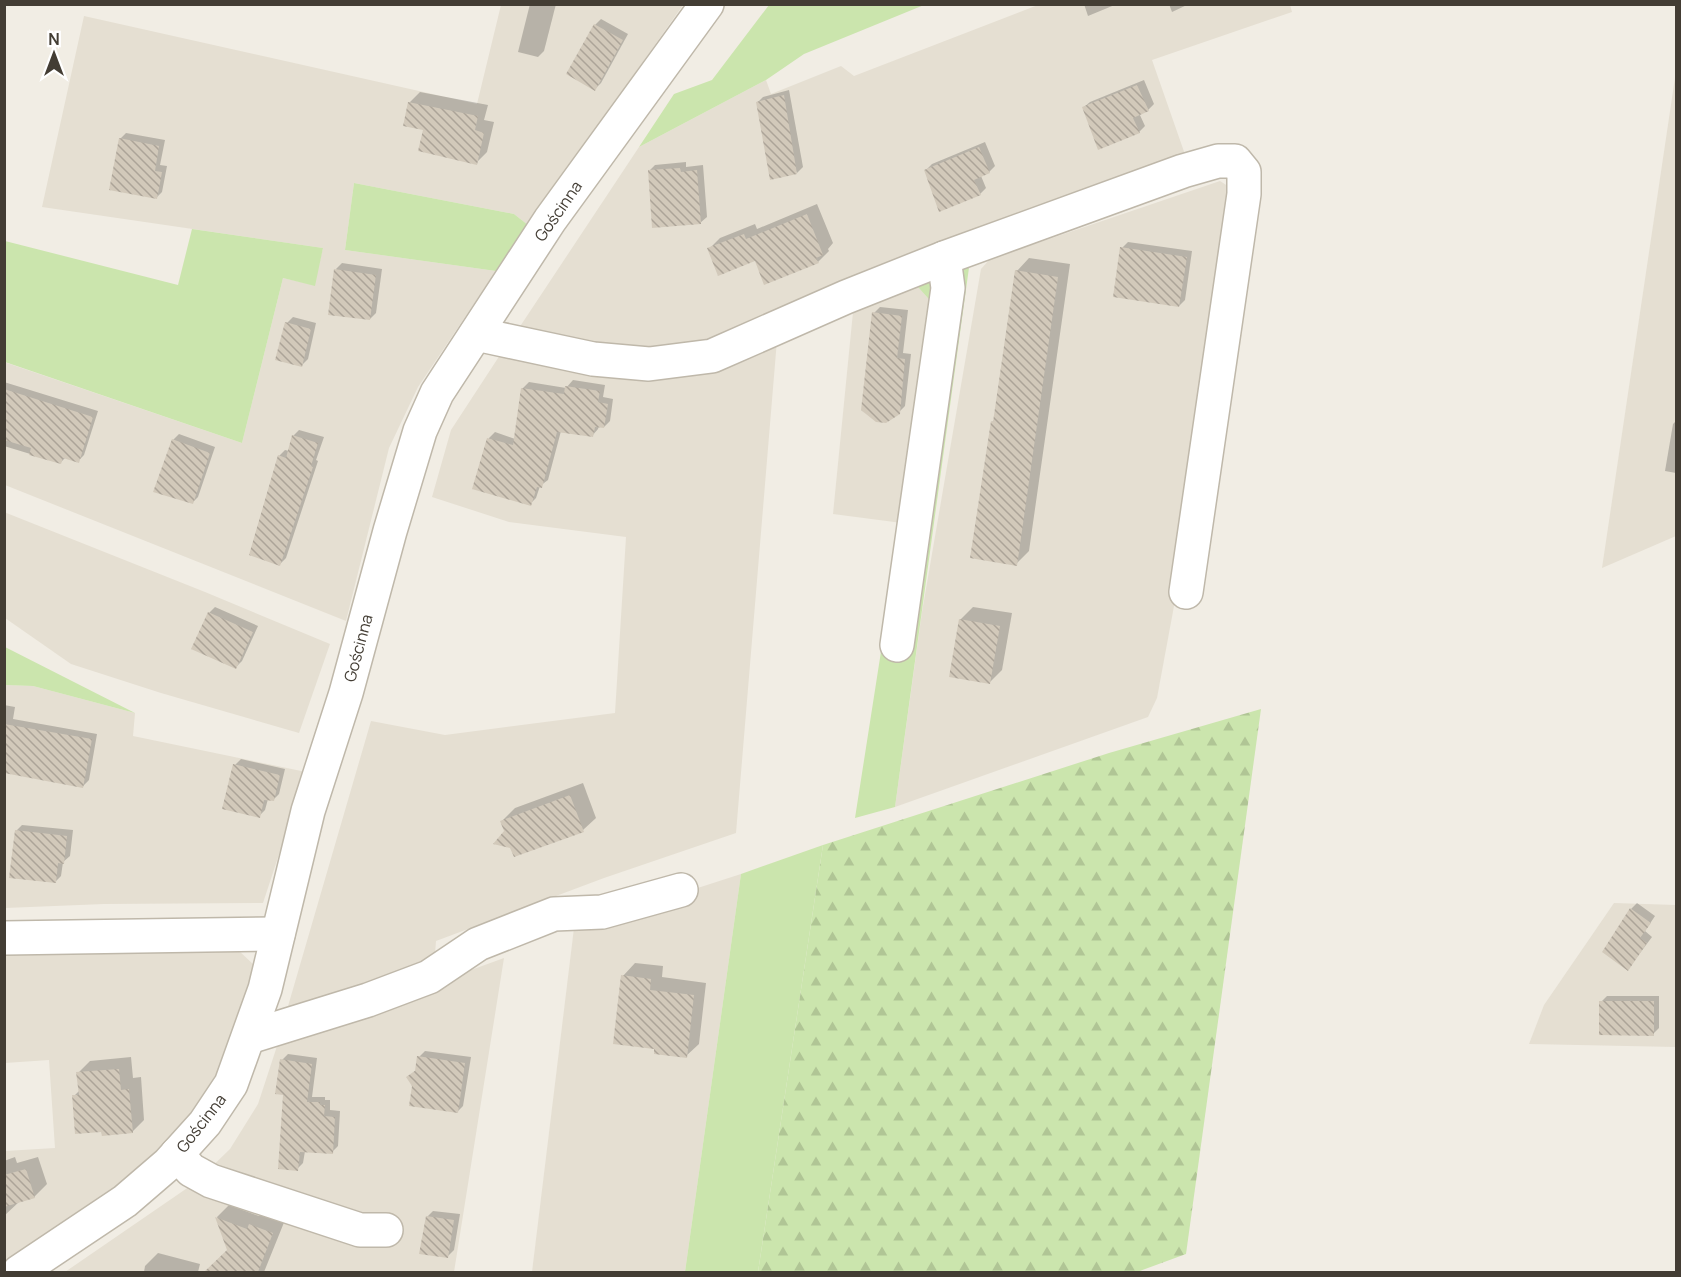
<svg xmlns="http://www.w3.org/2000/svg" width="1681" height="1277" viewBox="0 0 1681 1277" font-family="Manrope,sans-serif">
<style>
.residential{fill:#e5dfd2}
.green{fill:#cbe5ad}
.forest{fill:url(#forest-firs)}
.shadow{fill:#0003}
.building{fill:url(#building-back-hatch)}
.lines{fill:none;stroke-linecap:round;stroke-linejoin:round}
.minor-casing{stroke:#bfb8aa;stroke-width:36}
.minor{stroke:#fff;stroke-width:33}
.labels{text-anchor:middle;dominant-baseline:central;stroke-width:4.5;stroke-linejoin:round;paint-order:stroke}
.street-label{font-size:16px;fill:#433d34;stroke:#fff}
</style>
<defs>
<pattern id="forest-firs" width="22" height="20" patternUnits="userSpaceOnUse" patternTransform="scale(1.5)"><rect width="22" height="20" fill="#cbe5ad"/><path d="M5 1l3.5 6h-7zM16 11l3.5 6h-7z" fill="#b0c595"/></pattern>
<pattern id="building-back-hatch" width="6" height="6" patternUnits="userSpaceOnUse" patternTransform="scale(1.5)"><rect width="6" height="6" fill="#d2c9ba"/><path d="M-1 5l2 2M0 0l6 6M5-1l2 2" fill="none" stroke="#aca498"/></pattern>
</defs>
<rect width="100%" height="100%" fill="#f1ede4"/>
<g class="residential">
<path d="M501 5H683L528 225 514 214 354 183 345 250 496 271 418 387 389 448 346 621 5 485 4 362 242 443 283 278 314 285 323 248 42 207 84 16 477 104Z"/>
<path d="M1038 5H1290L1292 12 1152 60 1188 163 854 284 694 344 619 352 515 334 639 147 766 80 771 94 841 66 854 76Z"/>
<path d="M1676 71V536L1602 568Z"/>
<path d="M1220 181 1234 190 1184 552 1157 698 1148 717 895 807 922 612 981 269 990 259Z"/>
<path d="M910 278 935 306 902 523 833 514 854 302Z"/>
<path d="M777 340 736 833 604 878 436 941 434 967 284 1020 371 721 445 735 615 713 626 537 509 522 432 497 451 430 500 355 640 371Z"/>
<path d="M4 512 205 592 330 644 299 733 161 693 71 664 5 618Z"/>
<path d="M4 685 33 686 135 713 133 736 306 772 263 903 104 904 5 908Z"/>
<path d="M741 874 685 1272H532L574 928Z"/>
<path d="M1614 903 1676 905V1047L1529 1044 1544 1005Z"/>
<path d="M239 951 254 965 230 1046 206 1094 174 1140 105 1196 5 1264V1151L55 1148 49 1060 5 1063V955Z"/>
<path d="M504 958 454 1272H65L196 1182 230 1149 258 1104 279 1040Z"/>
</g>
<g class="green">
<path d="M769 5H924L804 54 766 80 639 147 674 94 712 80Z"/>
<path d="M354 183 514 214 528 225 496 271 345 250Z"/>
<path d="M192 229 323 248 315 286 283 278 242 443 5 362V241L178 285Z"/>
<path d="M971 253 895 807 855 818 935 306 910 278Z"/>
<path d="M5 647 135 713 33 686 5 685Z"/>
<path d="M823 845 758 1272H685L741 874Z"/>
</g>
<path class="forest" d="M1261 709 1186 1254 1137 1272H758L823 845 1109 753Z"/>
<g class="shadow">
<path d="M530 4H556L544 51 538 57 518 52Z"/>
<path d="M1084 4H1117L1088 16Z"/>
<path d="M1169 4H1189L1172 12Z"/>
<path d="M601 19 628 34 601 83 595 89V25Z"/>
<path d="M1144 80 1154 104 1148 110 1139 113 1145 126 1139 132 1083 108 1090 102Z"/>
<path d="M789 90 803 167 797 173 757 103 763 97Z"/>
<path d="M420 92 488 105 484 120 494 122 487 152 476 163 409 103Z"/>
<path d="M126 133 165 140 160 165 167 166 162 192 156 198 120 139Z"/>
<path d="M985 142 995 166 989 172 981 176 986 188 980 194 926 170 932 164Z"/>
<path d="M686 162V167L703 165 707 217 700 223 649 171 655 165Z"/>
<path d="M817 204 833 243 828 249 829 251 818 262 756 259 709 249 720 238 755 224 757 229Z"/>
<path d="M1128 242 1192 251 1185 300 1179 306 1122 248Z"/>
<path d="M1029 258 1070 264 1029 551 1016 564 992 422 995 419 1017 271Z"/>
<path d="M342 263 382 269 376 313 370 319 336 269Z"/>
<path d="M880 307 908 310 903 353 911 354 905 406 899 412 874 313Z"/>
<path d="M293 317 316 323 308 359 302 365 287 323Z"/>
<path d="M573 380 605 385 603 397 613 399 610 421 604 427 599 426 598 429 592 436 561 431 548 480 540 486 536 498 530 504 474 488 489 438 495 432 515 439 523 388 529 382 566 388Z"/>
<path d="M4 382 98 411 84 455 78 461 66 457 60 463 4 446Z"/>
<path d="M1676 421V473L1665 471 1673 424Z"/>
<path d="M299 430 324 437 316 460 318 461 286 558 280 564 279 456 285 450 289 451 293 436Z"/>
<path d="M179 434 215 447 198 497 192 503 173 440Z"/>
<path d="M215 607 258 626 242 661 236 667 209 613Z"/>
<path d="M973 607 1012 613 1002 670 990 682 960 620Z"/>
<path d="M4 705 15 707 13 719 97 734 89 780 83 786 4 758Z"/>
<path d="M241 759 285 769 279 794 273 800 268 799 265 810 259 816 235 765Z"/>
<path d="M583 783 596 818 583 830 506 831 502 821 515 808Z"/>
<path d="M22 825 73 830 70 856 63 862 61 876 55 882 16 831Z"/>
<path d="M1637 903 1655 916 1645 931 1652 937 1628 969 1631 909Z"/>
<path d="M635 963 663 966 662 977 706 983 699 1044 686 1056 623 976Z"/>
<path d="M1607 996H1659V1028L1653 1034 1601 1002Z"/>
<path d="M425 1051 471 1057 463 1106 457 1112 414 1086 408 1077 417 1069 419 1057Z"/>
<path d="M288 1054 317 1058 312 1097H325V1100H330V1110L340 1111 338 1146 332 1152 305 1151 303 1163 297 1169 284 1093 282 1060Z"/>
<path d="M131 1057 133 1078 141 1077 144 1120 132 1132 74 1096 80 1090 78 1073 90 1061Z"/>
<path d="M15 1157 17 1163 38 1157 47 1184 34 1197 20 1201 4 1216V1161Z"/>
<path d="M229 1205 259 1216 263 1212 285 1220 264 1272H206L229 1250 217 1217Z"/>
<path d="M433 1211 460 1214 454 1250 448 1256 427 1217Z"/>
<path d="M158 1253 200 1264 198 1272H144L145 1266Z"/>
</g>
<g class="building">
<path d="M594 24 623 40 595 91 566 74Z"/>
<path d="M1137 85 1149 111 1133 118 1140 133 1098 150 1082 107Z"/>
<path d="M784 95 797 174 770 180 756 102Z"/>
<path d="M408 102 478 116 475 130 484 133 477 165 418 151 423 130 403 126Z"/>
<path d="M119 138 159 146 155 171 162 172 157 199 109 190Z"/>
<path d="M979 147 990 173 974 180 981 195 939 212 924 170Z"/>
<path d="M680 168 681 172 697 170 701 224 652 228 648 170Z"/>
<path d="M807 214 823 255 816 258 819 263 764 285 755 261 718 276 707 248 744 234 746 239Z"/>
<path d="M1120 247 1187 257 1179 307 1113 297Z"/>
<path d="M334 269 376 275 370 320 328 315Z"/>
<path d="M1015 270 1058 277 1017 566 970 558 991 421 993 422Z"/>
<path d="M872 312 902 316 897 358 905 359 900 414 886 423 876 422 861 410Z"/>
<path d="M285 322 311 329 302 367 275 360Z"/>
<path d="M565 386 600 391 598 402 608 404 604 428 595 427 593 437 557 432 542 488 537 487 531 506 472 489 487 438 513 445 521 388 564 394Z"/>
<path d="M4 389 93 417 79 463 63 458 61 464 29 455 31 448 4 440Z"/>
<path d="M292 435 318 443 311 466 313 467 280 566 249 555 278 455 286 458Z"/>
<path d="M172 439 210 453 193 504 153 492Z"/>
<path d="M208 612 253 632 236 669 191 649Z"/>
<path d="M959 619 1000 626 990 684 949 677Z"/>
<path d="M4 724 92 739 83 788 4 773Z"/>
<path d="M233 764 280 775 274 801 264 800 260 818 222 809Z"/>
<path d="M570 795 584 832 514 857 510 848 493 844 504 831 500 821Z"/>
<path d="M15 830 67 836 64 864 58 863 56 883 9 878Z"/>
<path d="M1630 908 1651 923 1640 938 1647 943 1628 971 1602 952Z"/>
<path d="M621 975 651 979 650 990 694 995 687 1058 654 1054V1049L613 1044Z"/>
<path d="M1599 1001H1654V1036L1599 1035Z"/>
<path d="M417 1056 465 1063 458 1113 409 1106 412 1086 406 1077 415 1071Z"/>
<path d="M280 1059 312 1064 307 1102H320V1105H325L324 1116 335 1117 333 1154 300 1152 298 1171 278 1169 283 1095 275 1094Z"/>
<path d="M119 1069 121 1090 129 1089 133 1133 102 1136 101 1132 75 1134 72 1095H79L76 1072Z"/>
<path d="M26 1169 35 1198 4 1207V1175Z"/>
<path d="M426 1216 454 1220 448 1258 419 1254Z"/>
<path d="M215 1217 247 1229 249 1224 273 1233 258 1272H204L227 1250Z"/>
</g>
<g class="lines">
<defs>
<g id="minor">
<path d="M476 334 593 359 649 364 712 356 846 297 944 258 1183 171 1218 161H1235L1244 172V194L1186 592"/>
<path d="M897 645 948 288 944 258"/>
<path d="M4 938 278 934"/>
<path d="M249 1037 368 1000 429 977 478 944 554 914 602 912 681 890"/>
<path d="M177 1154 191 1170 211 1181 360 1230H386"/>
<path d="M19 1272 125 1201 168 1164 205 1123 231 1084 265 989 308 811 346 693 390 531 420 431 437 393 550 220 707 4"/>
</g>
</defs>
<use href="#minor" class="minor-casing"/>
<use href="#minor" class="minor"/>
</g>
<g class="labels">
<g class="street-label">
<text transform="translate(558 211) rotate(-55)">Gościnna</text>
<text transform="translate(358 648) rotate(-75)">Gościnna</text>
<text transform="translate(201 1123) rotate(-52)">Gościnna</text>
</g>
</g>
<rect width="1681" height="1277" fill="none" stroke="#433d34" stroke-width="12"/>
<g transform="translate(54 54)" stroke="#ffffff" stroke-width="4.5" paint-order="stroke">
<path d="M0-4.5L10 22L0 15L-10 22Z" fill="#433d34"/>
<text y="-9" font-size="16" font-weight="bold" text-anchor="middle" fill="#433d34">N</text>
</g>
</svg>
